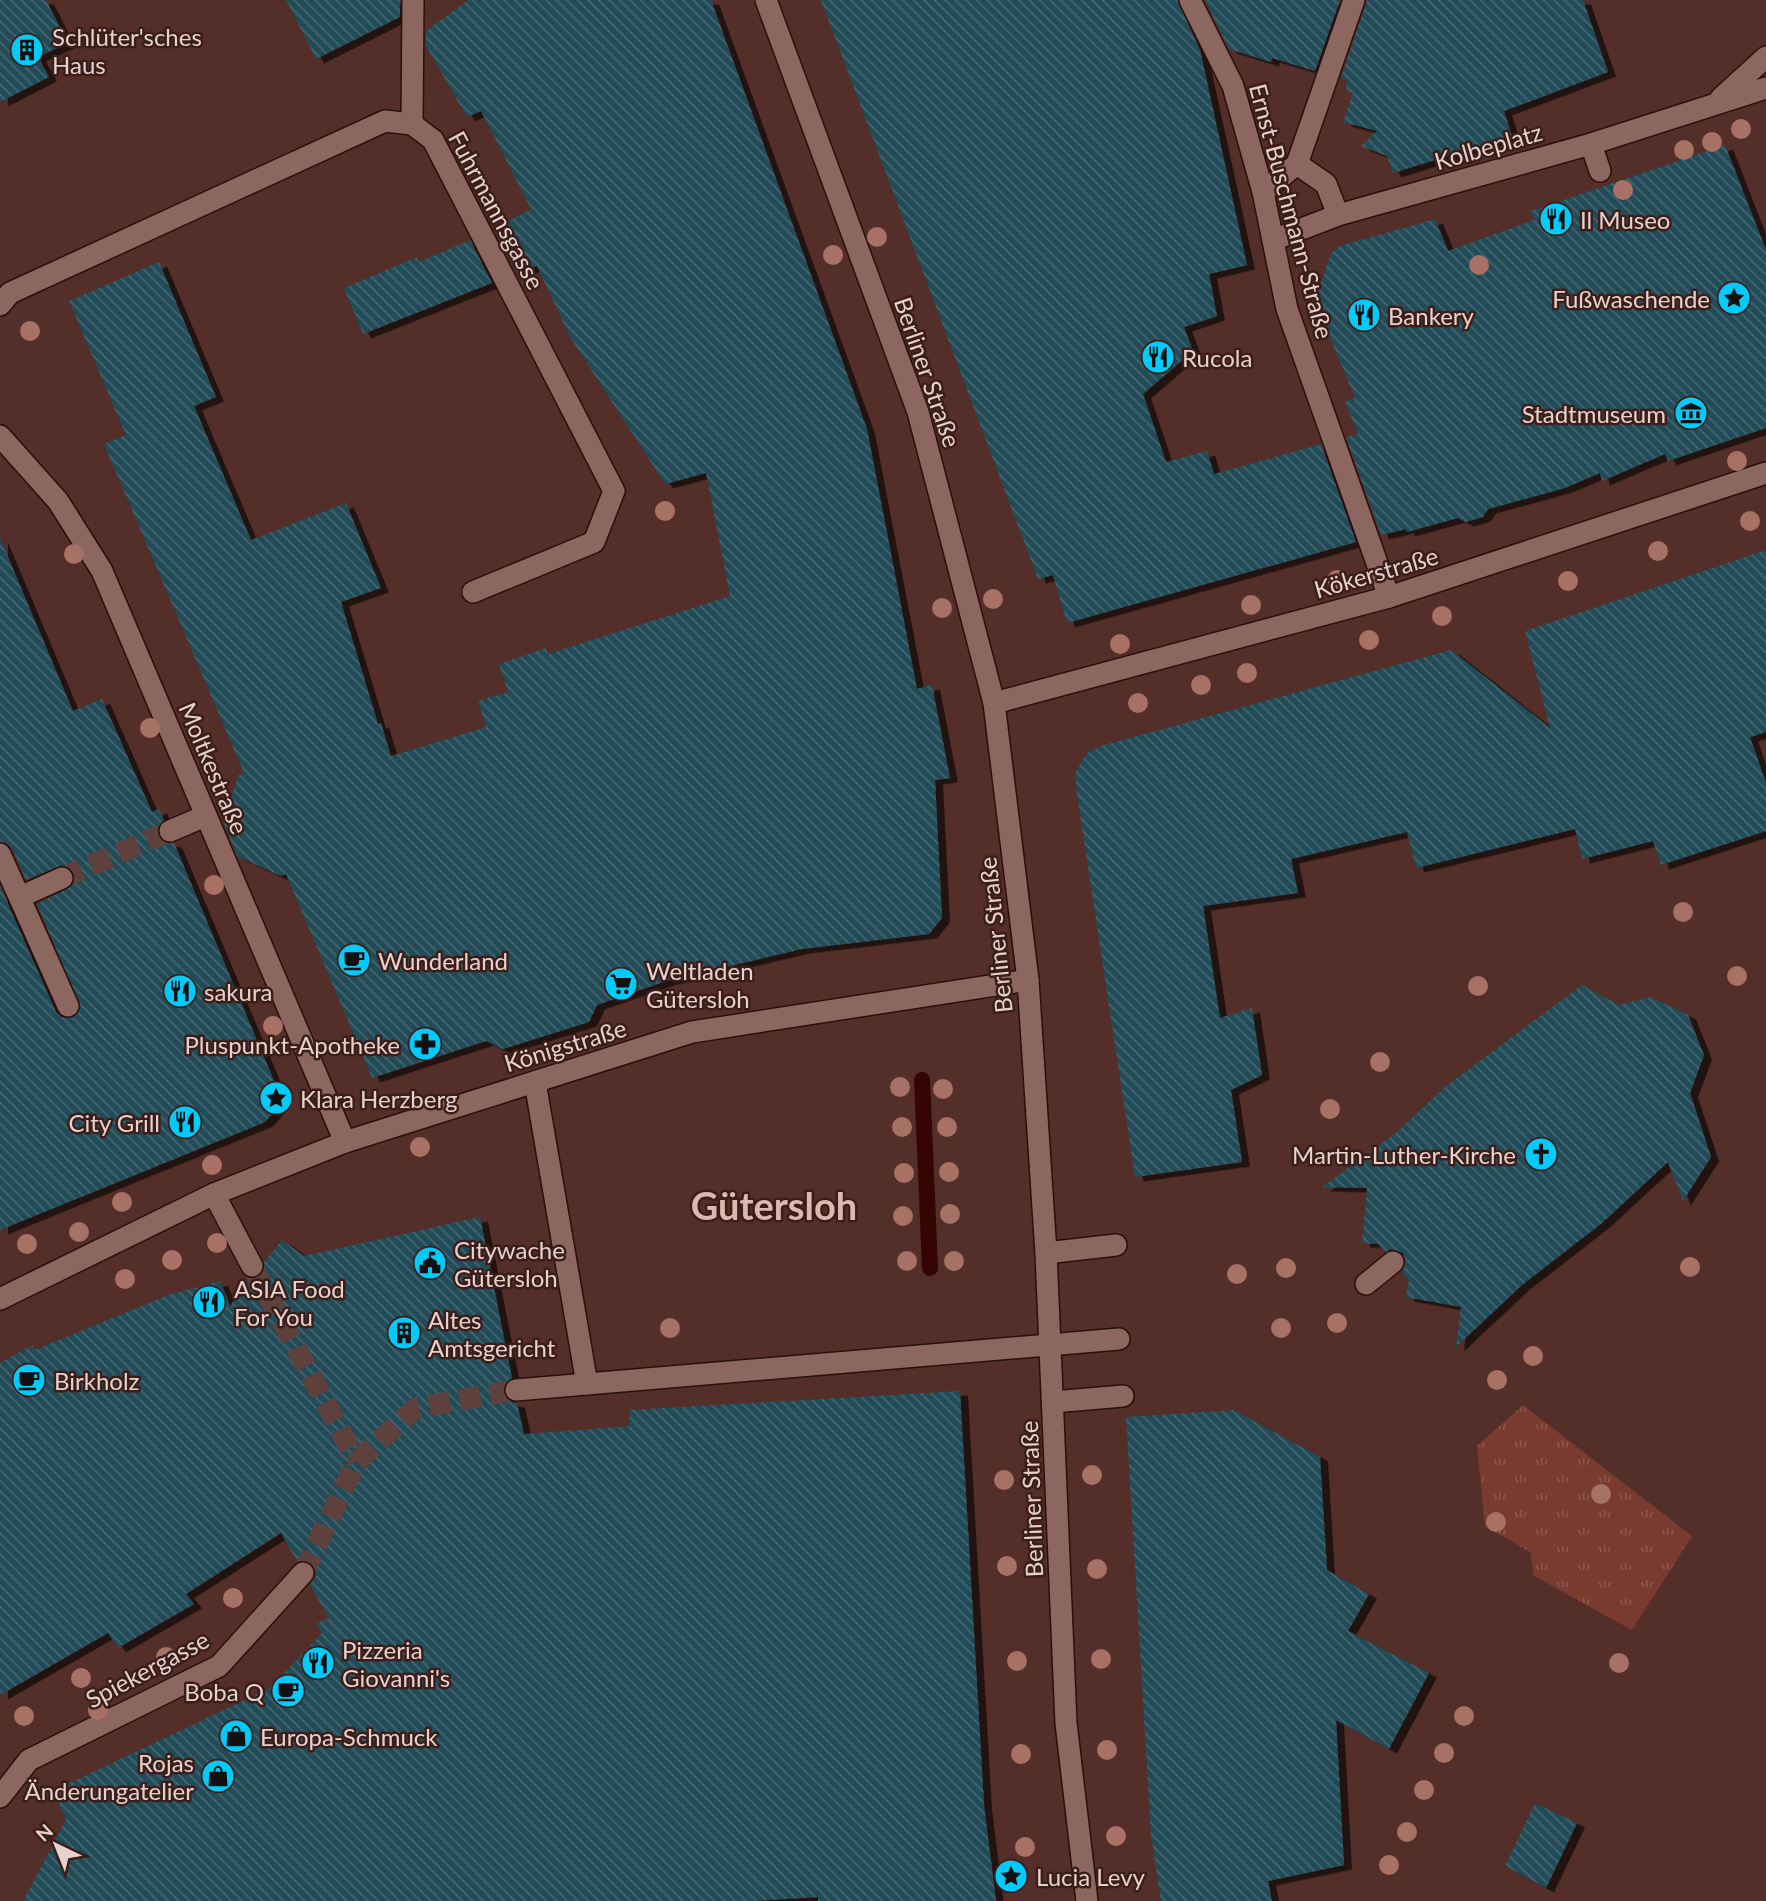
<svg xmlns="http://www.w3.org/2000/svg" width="1766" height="1901" viewBox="0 0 1766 1901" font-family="Lato,sans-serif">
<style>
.built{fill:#542e28}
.park{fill:url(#park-tufts)}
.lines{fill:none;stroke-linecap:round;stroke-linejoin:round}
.stream{stroke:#340502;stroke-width:16}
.building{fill:url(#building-back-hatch);filter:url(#shadow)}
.minor-tunnel{stroke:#5e413c;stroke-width:21;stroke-dasharray:21 10;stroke-linecap:butt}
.minor-casing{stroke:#2b0f0b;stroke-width:24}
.minor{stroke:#8b6760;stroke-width:21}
.tree{fill:#a87166}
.labels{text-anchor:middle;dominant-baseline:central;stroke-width:5;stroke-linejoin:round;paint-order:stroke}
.poi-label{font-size:24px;fill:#e6d1cd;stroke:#3b1e19;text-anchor:start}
.street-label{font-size:24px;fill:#e6d1cd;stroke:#3b1e19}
.town-label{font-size:38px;font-weight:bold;fill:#deb7af;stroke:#3b1e19}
</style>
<defs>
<pattern id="park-tufts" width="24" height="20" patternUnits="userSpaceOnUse" patternTransform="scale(1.75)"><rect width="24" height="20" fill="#793a30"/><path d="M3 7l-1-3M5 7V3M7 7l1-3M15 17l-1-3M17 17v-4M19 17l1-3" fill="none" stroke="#8c554d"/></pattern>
<pattern id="building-back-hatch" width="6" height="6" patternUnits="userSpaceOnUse" patternTransform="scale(1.75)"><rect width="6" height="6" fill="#234c59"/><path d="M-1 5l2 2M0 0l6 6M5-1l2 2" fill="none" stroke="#436570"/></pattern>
<filter id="shadow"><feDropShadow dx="8" dy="4.5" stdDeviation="0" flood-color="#0009"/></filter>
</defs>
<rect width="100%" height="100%" fill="#462822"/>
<rect class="built" x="0" y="0" width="1766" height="1901"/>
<path class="park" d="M1523 1405 1692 1536 1632 1630 1534 1576 1530 1552 1485 1526 1477 1446Z"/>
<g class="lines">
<path class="stream" d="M922 1080 930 1268"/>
</g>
<g class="building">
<path d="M0 0H46L68 43 38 57 49 77 0 102Z"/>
<path d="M286 0H400V17L316 59Z"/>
<path d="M468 0H711L867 429 917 689 932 685 950 778 935 780 942 918 929 934 802 949 666 981 597 1005 589 1022 503 1049 486 1041 372 1078 286 874 281 876 237 856 223 821 239 775 244 773 104 444 126 435 69 301 159 262 216 397 194 406 251 540 346 503 381 588 341 602 378 724 381 723 391 756 486 727 478 701 508 692 499 664 546 648 548 654 730 596 706 473 665 484 570 337 537 266 517 273 494 229 531 209 481 111 467 117 426 46V31Z"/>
<path d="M821 0H1177L1200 50 1247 265 1209 274 1217 316 1184 327 1193 351 1143 394 1166 462 1207 451 1214 474 1321 444 1356 542 1067 623 1053 575 1038 579Z"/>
<path d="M1205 0H1340L1315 71 1272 58 1271 62 1229 49Z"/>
<path d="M1367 0H1583L1608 72 1504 111 1512 136 1393 173 1387 156 1361 146 1377 131 1343 122 1353 93 1346 91 1347 80 1341 78Z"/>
<path d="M1725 145 1766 250V428L1668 461 1665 454 1602 481 1600 473 1565 488 1488 509 1483 517 1466 522 1458 518 1407 532 1406 529 1381 535 1346 437 1358 434 1345 402 1355 398 1315 301 1331 253 1340 246 1435 219 1448 251 1534 220 1531 211Z"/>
<path d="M470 240 492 283 363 334 344 288 417 257 419 262Z"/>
<path d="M0 538 73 711 102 699 152 812 159 809 164 820 157 829 158 836 163 842 174 843 277 1088 280 1105 265 1122 0 1230V886L56 1012 61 1017 73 1018 81 1007 37 904 72 886 74 872 63 865 26 880 12 848 0 841Z"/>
<path d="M1766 550V732L1750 737 1766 783V831L1661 865 1653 841 1582 859 1575 829 1416 868 1407 832 1291 859 1298 893 1203 906 1220 1018 1252 1008 1262 1075 1231 1090 1242 1162 1135 1177 1076 788V771L1087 753 1101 746 1451 650 1550 728 1525 631Z"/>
<path d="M1582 985 1619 1005 1651 997 1688 1015 1704 1055 1690 1093 1711 1157 1683 1201 1668 1162 1602 1223 1522 1285 1456 1347 1461 1307 1406 1297 1409 1280 1402 1272 1406 1261 1403 1253 1392 1249 1385 1252 1378 1244 1362 1243 1367 1188 1322 1187 1396 1133 1446 1086Z"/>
<path d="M480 1217 512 1378 504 1384 503 1392 510 1402 517 1403 524 1434 630 1426 629 1410 960 1391 984 1805 996 1901H818V1897L752 1901H23L66 1820 53 1791 270 1688 322 1633 316 1624 329 1618 310 1585 316 1576 315 1568 306 1560 297 1561 281 1533 186 1594 194 1604 118 1648 108 1633 0 1695V1363L33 1345 35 1350 168 1295 220 1281 230 1306 251 1279 263 1274 264 1262 282 1240 304 1256Z"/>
<path d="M1234 1410 1320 1457 1327 1570 1369 1594 1348 1631 1429 1673 1389 1749 1336 1720 1344 1865 1268 1881 1272 1901H1161L1151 1835 1126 1417Z"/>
<path d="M1535 1803 1577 1823 1546 1888 1505 1866Z"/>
</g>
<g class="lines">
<g class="minor-tunnel">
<path d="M62 878 170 831"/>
<path d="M252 1266 357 1461"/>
<path d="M303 1573 357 1461 416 1408 516 1390"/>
</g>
<defs>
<g id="minor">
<path d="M766 0 918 412 994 703 1028 980 1046 1253 1066 1723 1087 1901"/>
<path d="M1190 0 1233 86 1263 192 1287 309 1389 597"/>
<path d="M1721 98 1766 57"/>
<path d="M412 124 413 0"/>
<path d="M1591 144 1600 171"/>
<path d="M1297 164 1326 184 1338 215"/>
<path d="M1263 192 1297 164 1354 0"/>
<path d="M1273 240 1338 215 1591 144 1766 88"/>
<path d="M0 305 10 293 385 121 412 124 433 140 614 491 594 542 473 592"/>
<path d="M0 436 58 501 102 571 345 1142"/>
<path d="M994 703 1389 597 1766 473"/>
<path d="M170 831 205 816"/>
<path d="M0 854 68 1006"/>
<path d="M20 897 62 878"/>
<path d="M535 1082 587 1384"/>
<path d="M214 1194 252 1266"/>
<path d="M1046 1253 1116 1245"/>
<path d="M1366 1284 1393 1262"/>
<path d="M0 1299 214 1194 345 1142 692 1032 1028 980"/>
<path d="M516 1390 1119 1339"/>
<path d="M1053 1402 1123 1396"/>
<path d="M0 1797 29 1760 219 1666 303 1573"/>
</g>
</defs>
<use href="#minor" class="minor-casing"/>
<use href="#minor" class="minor"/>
</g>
<g class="tree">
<circle cx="1741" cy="129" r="10"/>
<circle cx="1712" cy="142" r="10"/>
<circle cx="1684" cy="150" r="10"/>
<circle cx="1623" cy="190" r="10"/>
<circle cx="877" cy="237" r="10"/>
<circle cx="833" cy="255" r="10"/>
<circle cx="1479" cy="265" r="10"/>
<circle cx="30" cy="331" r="10"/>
<circle cx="1737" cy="461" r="10"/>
<circle cx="665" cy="511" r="10"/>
<circle cx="1750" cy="521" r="10"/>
<circle cx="1658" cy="551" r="10"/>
<circle cx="74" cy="554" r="10"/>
<circle cx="1337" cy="580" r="10"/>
<circle cx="1568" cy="581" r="10"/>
<circle cx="993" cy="599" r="10"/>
<circle cx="1251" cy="605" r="10"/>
<circle cx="942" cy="608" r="10"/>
<circle cx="1442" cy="616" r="10"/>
<circle cx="1369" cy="640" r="10"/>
<circle cx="1120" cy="644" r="10"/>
<circle cx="1247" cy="673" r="10"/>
<circle cx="1201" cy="685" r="10"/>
<circle cx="1138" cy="703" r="10"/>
<circle cx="150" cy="728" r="10"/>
<circle cx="214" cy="885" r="10"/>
<circle cx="1683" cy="912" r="10"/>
<circle cx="1737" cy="976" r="10"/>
<circle cx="1478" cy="986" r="10"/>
<circle cx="273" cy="1026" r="10"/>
<circle cx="1380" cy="1062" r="10"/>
<circle cx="900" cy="1087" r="10"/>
<circle cx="943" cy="1089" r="10"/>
<circle cx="1330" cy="1109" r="10"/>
<circle cx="902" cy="1127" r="10"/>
<circle cx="947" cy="1127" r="10"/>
<circle cx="420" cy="1147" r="10"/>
<circle cx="212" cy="1165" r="10"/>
<circle cx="949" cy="1172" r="10"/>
<circle cx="904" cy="1173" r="10"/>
<circle cx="122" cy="1202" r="10"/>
<circle cx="950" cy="1214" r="10"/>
<circle cx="903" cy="1216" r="10"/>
<circle cx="79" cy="1232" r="10"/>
<circle cx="217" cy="1243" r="10"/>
<circle cx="27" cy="1244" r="10"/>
<circle cx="172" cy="1260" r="10"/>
<circle cx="907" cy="1261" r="10"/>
<circle cx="954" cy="1261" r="10"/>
<circle cx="1690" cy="1267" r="10"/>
<circle cx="1286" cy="1268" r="10"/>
<circle cx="1237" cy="1274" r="10"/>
<circle cx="125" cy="1279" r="10"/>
<circle cx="1337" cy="1323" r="10"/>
<circle cx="670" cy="1328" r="10"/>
<circle cx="1281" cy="1328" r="10"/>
<circle cx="1533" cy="1356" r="10"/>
<circle cx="1497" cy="1380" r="10"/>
<circle cx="1092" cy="1475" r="10"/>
<circle cx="1004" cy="1480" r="10"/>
<circle cx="1601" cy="1494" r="10"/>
<circle cx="1496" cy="1522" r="10"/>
<circle cx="1007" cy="1566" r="10"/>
<circle cx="1097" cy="1569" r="10"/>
<circle cx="233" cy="1598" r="10"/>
<circle cx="166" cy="1657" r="10"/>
<circle cx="1101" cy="1659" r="10"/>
<circle cx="1017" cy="1661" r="10"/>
<circle cx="1619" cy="1663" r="10"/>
<circle cx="81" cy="1678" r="10"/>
<circle cx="98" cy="1710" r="10"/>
<circle cx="24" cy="1716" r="10"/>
<circle cx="1464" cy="1716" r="10"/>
<circle cx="1107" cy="1750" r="10"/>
<circle cx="1444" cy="1753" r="10"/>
<circle cx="1021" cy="1754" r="10"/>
<circle cx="1424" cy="1790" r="10"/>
<circle cx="1407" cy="1832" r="10"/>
<circle cx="1116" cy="1836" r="10"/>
<circle cx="1025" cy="1847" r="10"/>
<circle cx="1389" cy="1865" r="10"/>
</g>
<defs>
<symbol id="building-disc" viewBox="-11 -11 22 22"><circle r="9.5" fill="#02cbf9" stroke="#3b1e19"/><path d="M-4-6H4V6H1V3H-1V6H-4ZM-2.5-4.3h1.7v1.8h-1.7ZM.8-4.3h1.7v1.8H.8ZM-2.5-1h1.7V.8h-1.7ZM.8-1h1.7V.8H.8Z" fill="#111"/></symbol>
<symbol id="restaurant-disc" viewBox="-11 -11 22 22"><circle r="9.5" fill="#02cbf9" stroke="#3b1e19"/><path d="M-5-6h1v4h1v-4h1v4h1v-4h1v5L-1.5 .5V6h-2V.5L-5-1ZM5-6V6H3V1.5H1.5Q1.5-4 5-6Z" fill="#111"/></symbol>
<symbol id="sight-disc" viewBox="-11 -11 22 22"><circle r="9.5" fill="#02cbf9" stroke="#3b1e19"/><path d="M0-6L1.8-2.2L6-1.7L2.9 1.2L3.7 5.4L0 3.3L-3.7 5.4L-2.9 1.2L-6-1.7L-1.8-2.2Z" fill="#111"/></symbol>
<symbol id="museum-disc" viewBox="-11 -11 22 22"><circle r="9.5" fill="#02cbf9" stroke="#3b1e19"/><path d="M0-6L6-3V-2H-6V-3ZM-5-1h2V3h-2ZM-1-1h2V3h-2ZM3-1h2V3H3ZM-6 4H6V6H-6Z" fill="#111"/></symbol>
<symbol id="cafe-disc" viewBox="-11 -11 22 22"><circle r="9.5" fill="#02cbf9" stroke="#3b1e19"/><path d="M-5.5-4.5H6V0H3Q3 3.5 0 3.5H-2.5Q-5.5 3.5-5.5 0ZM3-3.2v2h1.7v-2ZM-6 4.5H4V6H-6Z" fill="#111"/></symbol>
<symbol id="supermarket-disc" viewBox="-11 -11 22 22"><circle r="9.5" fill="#02cbf9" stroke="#3b1e19"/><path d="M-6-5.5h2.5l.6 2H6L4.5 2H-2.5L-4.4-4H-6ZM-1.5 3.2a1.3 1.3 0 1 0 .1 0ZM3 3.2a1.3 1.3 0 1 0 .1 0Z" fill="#111"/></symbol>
<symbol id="pharmacy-disc" viewBox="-11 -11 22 22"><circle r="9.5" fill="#02cbf9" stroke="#3b1e19"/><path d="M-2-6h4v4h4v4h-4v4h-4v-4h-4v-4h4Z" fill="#111"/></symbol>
<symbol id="church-disc" viewBox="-11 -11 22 22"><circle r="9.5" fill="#02cbf9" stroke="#3b1e19"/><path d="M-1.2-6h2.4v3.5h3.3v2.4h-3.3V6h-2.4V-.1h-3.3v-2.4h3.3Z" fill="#111"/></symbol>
<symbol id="civic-disc" viewBox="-11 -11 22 22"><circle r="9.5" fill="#02cbf9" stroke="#3b1e19"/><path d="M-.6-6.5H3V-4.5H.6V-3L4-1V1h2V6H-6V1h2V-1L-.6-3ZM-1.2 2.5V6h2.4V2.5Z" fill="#111"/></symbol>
<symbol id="shop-disc" viewBox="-11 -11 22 22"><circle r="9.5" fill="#02cbf9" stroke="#3b1e19"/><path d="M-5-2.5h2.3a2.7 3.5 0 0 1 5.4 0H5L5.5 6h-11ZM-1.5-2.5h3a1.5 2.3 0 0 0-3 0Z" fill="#111"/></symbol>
</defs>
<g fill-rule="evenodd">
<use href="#building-disc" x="8" y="31" width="38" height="38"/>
<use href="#restaurant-disc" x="1537" y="200" width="38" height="38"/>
<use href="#sight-disc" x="1715" y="279" width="38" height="38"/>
<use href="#restaurant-disc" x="1345" y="296" width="38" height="38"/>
<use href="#restaurant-disc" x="1139" y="338" width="38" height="38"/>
<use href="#museum-disc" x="1672" y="394" width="38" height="38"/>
<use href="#cafe-disc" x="335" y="941" width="38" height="38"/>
<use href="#supermarket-disc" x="602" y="965" width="38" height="38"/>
<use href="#restaurant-disc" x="161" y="972" width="38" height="38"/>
<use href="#pharmacy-disc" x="406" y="1025" width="38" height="38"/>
<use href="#sight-disc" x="257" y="1079" width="38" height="38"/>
<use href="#restaurant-disc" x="166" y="1103" width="38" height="38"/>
<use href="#church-disc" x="1522" y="1135" width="38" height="38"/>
<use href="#civic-disc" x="411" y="1244" width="38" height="38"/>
<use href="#restaurant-disc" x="190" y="1283" width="38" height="38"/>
<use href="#building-disc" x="385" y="1314" width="38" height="38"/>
<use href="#cafe-disc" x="10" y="1361" width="38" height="38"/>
<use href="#restaurant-disc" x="299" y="1644" width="38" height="38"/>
<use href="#cafe-disc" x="269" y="1672" width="38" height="38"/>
<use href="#shop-disc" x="217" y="1717" width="38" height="38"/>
<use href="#shop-disc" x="199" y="1757" width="38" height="38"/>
<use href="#sight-disc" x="992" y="1857" width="38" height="38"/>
</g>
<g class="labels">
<g class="poi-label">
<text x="52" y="36">Schlüter'sches<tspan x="52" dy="28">Haus</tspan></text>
<text x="1580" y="219">Il Museo</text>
<text x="1710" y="298" text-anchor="end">Fußwaschende</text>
<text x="1388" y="315">Bankery</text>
<text x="1182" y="357">Rucola</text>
<text x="1666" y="413" text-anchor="end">Stadtmuseum</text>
<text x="378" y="960">Wunderland</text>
<text x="646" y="970">Weltladen<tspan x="646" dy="28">Gütersloh</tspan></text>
<text x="204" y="991">sakura</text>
<text x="400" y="1044" text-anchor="end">Pluspunkt-Apotheke</text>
<text x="300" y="1098">Klara Herzberg</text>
<text x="160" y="1122" text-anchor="end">City Grill</text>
<text x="1516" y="1154" text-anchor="end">Martin-Luther-Kirche</text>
<text x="454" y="1249">Citywache<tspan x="454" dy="28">Gütersloh</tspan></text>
<text x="234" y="1288">ASIA Food<tspan x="234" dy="28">For You</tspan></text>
<text x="428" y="1319">Altes<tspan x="428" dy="28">Amtsgericht</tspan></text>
<text x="54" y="1380">Birkholz</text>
<text x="342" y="1649">Pizzeria<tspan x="342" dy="28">Giovanni's</tspan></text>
<text x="264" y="1691" text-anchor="end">Boba Q</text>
<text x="260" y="1736">Europa-Schmuck</text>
<text x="194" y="1762" text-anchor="end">Rojas<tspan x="194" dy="28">Änderungatelier</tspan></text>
<text x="1036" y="1876">Lucia Levy</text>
</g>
<g class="street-label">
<text transform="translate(1488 146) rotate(-16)">Kolbeplatz</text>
<text transform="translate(497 210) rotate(62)">Fuhrmannsgasse</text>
<text transform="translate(1292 211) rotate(75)">Ernst-Buschmann-Straße</text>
<text transform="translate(928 372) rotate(71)">Berliner Straße</text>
<text transform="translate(1376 572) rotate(-16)">Kökerstraße</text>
<text transform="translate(214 768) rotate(67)">Moltkestraße</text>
<text transform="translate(995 935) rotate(-96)">Berliner Straße</text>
<text transform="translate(565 1045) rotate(-17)">Königstraße</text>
<text transform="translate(1031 1499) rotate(-92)">Berliner Straße</text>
<text transform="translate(147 1669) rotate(-28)">Spiekergasse</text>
</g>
<g class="town-label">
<text x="774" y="1205">Gütersloh</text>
</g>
</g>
<g transform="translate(56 1845) rotate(317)" stroke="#3b1e19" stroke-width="5" paint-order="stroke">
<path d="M0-5L12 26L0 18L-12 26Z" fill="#e6d1cd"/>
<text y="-10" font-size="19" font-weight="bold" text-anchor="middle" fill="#e6d1cd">N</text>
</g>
</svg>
